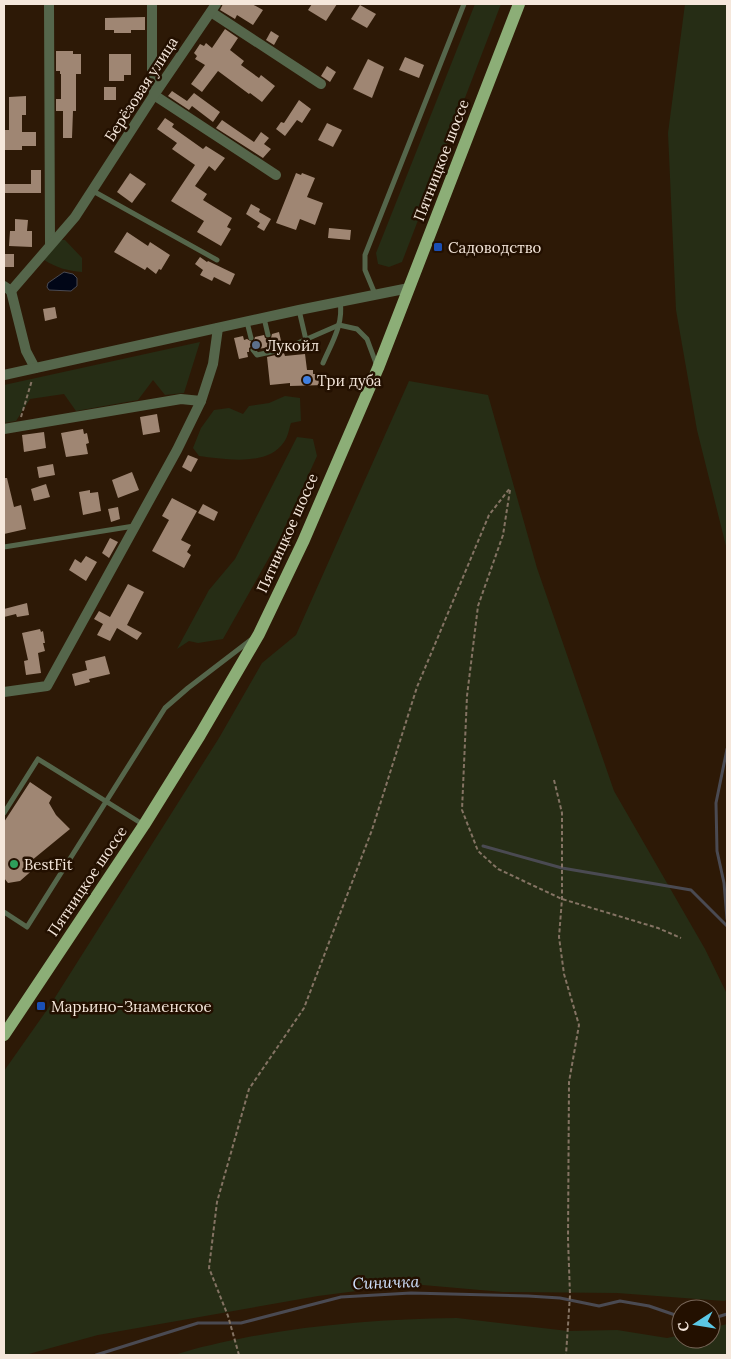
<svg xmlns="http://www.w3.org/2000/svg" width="731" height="1359" viewBox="0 0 731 1359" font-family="Lora,serif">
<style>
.green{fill:#262d15}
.water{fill:#010617;stroke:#4a4a52}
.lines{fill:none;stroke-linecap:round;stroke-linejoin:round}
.stream{stroke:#4a4a52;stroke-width:3}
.building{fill:#9f8673}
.path{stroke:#847363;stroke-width:2;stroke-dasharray:4 2.5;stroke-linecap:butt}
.lane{stroke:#55664b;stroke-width:5}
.street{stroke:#55664b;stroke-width:10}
.primary{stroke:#8cae77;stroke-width:12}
.transit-dot{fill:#1a4fb4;stroke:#231000;stroke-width:2}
.service-dot{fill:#5c6f8a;stroke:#231000;stroke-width:2}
.shop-dot{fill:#3f7fe0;stroke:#231000;stroke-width:2}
.leisure-dot{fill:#2e9e5b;stroke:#231000;stroke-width:2}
.labels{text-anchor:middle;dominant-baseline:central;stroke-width:5;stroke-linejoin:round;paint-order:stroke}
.street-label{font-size:15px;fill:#f5e7db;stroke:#231000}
.poi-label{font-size:15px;fill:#f5e7db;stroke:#231000;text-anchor:start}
.water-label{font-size:16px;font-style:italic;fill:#d0e1fd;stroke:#231000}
</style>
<rect width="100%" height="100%" fill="#2d1906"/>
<g class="green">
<path d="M475 4H501L402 262 389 267 378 264 376 253Z"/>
<path d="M685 4H727V550L697 430 676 310 668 133Z"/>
<path d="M61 240H65L82 258V272C68 271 57 268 44 260Z"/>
<path d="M200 342 184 393 165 395 153 380 138 400 76 411 64 394 30 399 16 421 4 423V385Z"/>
<path d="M409 381 488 395 537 568 614 791 705 949 727 994V1300L724 1301 617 1293 503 1292 411 1284 318 1296 98 1335 25 1355H4V1071L49 1007 219 738 262 663 296 635Z"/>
<path d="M285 396 300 398 301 421 291 423C289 429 288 437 284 442 268 467 224 459 199 456L193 448 201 428 214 410 229 408 243 414 249 406 269 403Z"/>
<path d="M297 437 313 439 317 456 279 540 223 639 198 643 189 641 177 649 209 590 235 559Z"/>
<path d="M457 1318 568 1331 617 1330 667 1338 681 1335V1339H711V1328L727 1324V1355H174C199 1347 223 1342 248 1337 317 1324 387 1319 457 1318Z"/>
</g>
<path class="water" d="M64 272 73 274 77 278V286L71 291 49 290 47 287 48 283Z"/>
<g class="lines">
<g class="stream">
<path d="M727 749 716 803 717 851 724 883 727 919"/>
<path d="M483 846 562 868 691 890 727 926"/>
<path d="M711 1319 727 1314"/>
<path d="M96 1355 198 1323H241L341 1297 411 1293 528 1296 560 1298 599 1306 620 1301 649 1306 681 1317"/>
</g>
</g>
<g class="building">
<path d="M223 4H252L263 10 253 25 237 15 235 19 220 10Z"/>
<path d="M312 4H337L326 21 308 10Z"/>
<path d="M360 5 376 14 367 28 351 19Z"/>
<path d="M145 17V30H131V33H114V30H105V18Z"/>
<path d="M225 29 238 38 230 50 244 61 241 65 259 78 261 75 275 86 262 102 250 93 249 94 218 71 202 92 191 84 205 65 195 59 197 56 194 53 200 44 204 46 206 43 212 48Z"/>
<path d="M271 31 279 36 274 45 266 40Z"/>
<path d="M56 51H73V54H81V74H76V111H73L72 138H63V111H56V99H61V74H60V71H56Z"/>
<path d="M109 54H131V75H124V81H109Z"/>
<path d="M405 57 424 65 419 78 399 70Z"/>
<path d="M368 59 384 67 372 98 353 89Z"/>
<path d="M327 66 336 72 330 82 321 76Z"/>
<rect x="104" y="87" width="12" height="13"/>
<path d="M172 91 187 101 194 93 220 112 213 122 192 106 189 110 168 96Z"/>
<path d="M26 96V115H22V132H36V146H22V150H4V130H9V97Z"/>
<path d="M299 100 311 109 302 123 297 120 285 136 276 129 281 122 284 123Z"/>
<path d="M165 118 174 124 172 127 203 149 206 146 225 158 215 171 209 166 195 186 207 194 203 200 232 218 227 227 231 229 221 246 197 232 204 221 171 201 195 165 172 149 177 143 157 129Z"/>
<path d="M222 120 254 142 261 132 269 138 264 144 271 149 263 158 216 128Z"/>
<path d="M327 123 342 130 333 147 318 140Z"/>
<path d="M31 170H41V193H5V184H31Z"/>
<path d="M130 173 146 184 132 203 117 192Z"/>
<path d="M296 173 301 175 302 173 315 178 307 197 323 203 315 225 300 219 296 230 276 223Z"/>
<path d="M251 204 260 209 259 212 271 219 264 231 257 227 260 223 246 214Z"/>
<path d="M15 219 28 220 27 231H32V247L9 246 10 231H15Z"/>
<path d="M329 228 351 230 350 240 328 238Z"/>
<path d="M127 232 148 246 150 242 170 255 161 270 159 269 156 274 147 267 145 270 114 252Z"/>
<rect x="4" y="254" width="10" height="13"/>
<path d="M200 257 207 262 208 261 235 274 230 285 214 277 212 281 200 275 203 270 195 264Z"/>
<path d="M55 307 57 318 45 321 43 309Z"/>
<path d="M279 332 282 345 258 349 255 346H252L249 348V352H247L248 357 239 359 234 338 243 336 244 340 247 339 252 342 254 341 255 337 264 335 265 338 269 339 271 338 272 334Z"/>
<path d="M284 353 285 356 305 354 307 370H313V374H325V385L290 386V383L270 385 267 357Z"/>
<path d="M157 414 160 432 143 435 140 417Z"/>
<path d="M83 429 84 434 87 433 89 443 86 444 88 454 66 457 61 433Z"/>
<path d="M44 432 46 448 24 452 22 435Z"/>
<path d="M188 455 198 459 191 472 182 467Z"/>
<path d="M53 464 55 475 39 478 37 467Z"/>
<path d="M132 472 139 490 118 498 112 480Z"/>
<path d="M4 478H7L14 507 21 505 26 529 4 534Z"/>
<path d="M46 484 50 497 34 501 31 489Z"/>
<path d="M90 490V493L98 492 101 511 83 515 79 492Z"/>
<path d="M172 498 197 511 181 540 191 545 187 552 191 555 184 568 152 551 169 520 162 516Z"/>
<path d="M203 504 218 512 214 521 198 513Z"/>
<path d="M118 507 120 519 111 522 108 509Z"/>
<path d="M110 538 118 542 109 558 102 553Z"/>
<path d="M86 556 97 562 86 581 69 570 75 559 81 563Z"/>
<path d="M128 584 144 592 127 625 142 633 137 640 117 628 110 641 97 635 103 624 94 619 99 611 110 617Z"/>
<path d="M27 603 29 615 17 617 16 614 4 617V609Z"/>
<path d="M40 629 41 632 43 631 45 643H43L45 651 38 653 41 673 26 675 24 661 28 660 22 633Z"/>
<path d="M105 656 110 674 89 679 90 682 75 686 72 674 87 670 85 661Z"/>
<path d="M30 782 52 797 49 803 56 815 70 829 31 861 36 867 20 881 8 883 4 878V822Z"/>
</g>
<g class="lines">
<g class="path">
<path d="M21 417 32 380"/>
<path d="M510 490 503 535 478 606 467 696 462 810 478 851 498 869 562 899 658 928 681 938"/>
<path d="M554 780 562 813V899L559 937 564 974 579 1025 569 1082 568 1239 570 1295 566 1355"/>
<path d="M239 1355 228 1316 209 1268 217 1202 249 1089 304 1008 372 830 417 687 489 515 510 488"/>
</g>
<g class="lane">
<path d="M93 191 217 260"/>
<path d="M375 294 365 270V255L464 4"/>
<path d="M299 310 306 340"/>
<path d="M264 318 268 335"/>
<path d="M247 322 251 338"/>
<path d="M253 350 257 355 284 349 339 325 357 329 367 339 377 366"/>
<path d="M323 363C331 344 344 324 340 302"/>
<path d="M4 547 134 526"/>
<path d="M4 813 38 759 144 825"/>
<path d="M4 912 27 927 165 708 188 688 252 639"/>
</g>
<g class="street">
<path d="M49 4 50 244"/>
<path d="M152 4V74L154 95 276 175"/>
<path d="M211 12 321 84"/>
<path d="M4 286 11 291 75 217 154 95 216 4"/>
<path d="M11 291 26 351 35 368"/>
<path d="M4 375 299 310 409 288"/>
<path d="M4 429 181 399 201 401"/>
<path d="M4 692 47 686 177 450 201 401 213 364 218 328"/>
</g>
<path class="primary" d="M4 1035 144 825 200 735 259 634 303 542 378 368 519 4"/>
</g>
<g class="transit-dot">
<rect x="433" y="242" width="10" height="10" rx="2.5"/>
<rect x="36" y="1001" width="10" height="10" rx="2.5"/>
</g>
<circle class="service-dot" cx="256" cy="345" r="5"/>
<circle class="shop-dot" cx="307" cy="380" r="5"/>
<circle class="leisure-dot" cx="14" cy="864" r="5"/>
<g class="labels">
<g class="street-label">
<text transform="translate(141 89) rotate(-57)">Берёзовая улица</text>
<text transform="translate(441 160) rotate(-69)">Пятницкое шоссе</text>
<text transform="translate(287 533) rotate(-66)">Пятницкое шоссе</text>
<text transform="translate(87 881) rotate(-56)">Пятницкое шоссе</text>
</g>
<g class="poi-label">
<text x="448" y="247">Садоводство</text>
<text x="266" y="345">Лукойл</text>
<text x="317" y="380">Три дуба</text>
<text x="24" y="864">BestFit</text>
<text x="51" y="1006">Марьино-Знаменское</text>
</g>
<g class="water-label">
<text transform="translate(386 1282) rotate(-2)">Синичка</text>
</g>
</g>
<rect width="731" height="1359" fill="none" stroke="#f5e7db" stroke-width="10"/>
<g transform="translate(696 1324) rotate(258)"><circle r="24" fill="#231000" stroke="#776658"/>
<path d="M0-4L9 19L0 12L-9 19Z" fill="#5bc8e6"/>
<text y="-8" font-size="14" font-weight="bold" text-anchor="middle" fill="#f5e7db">С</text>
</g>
</svg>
